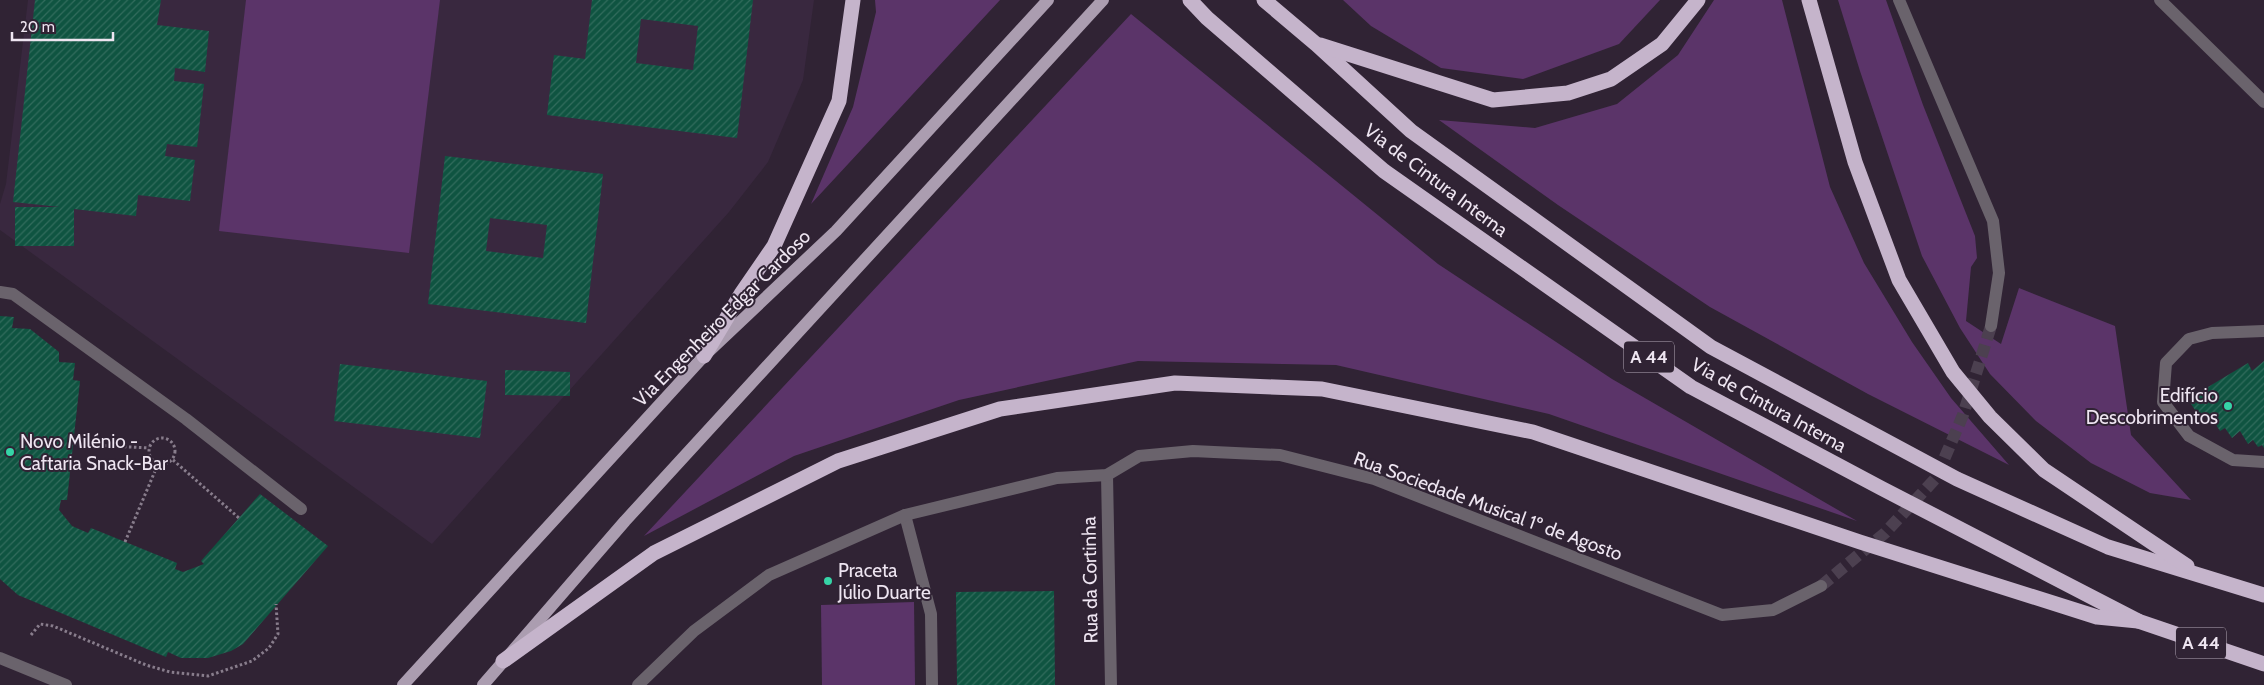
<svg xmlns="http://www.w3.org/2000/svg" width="2264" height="685" viewBox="0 0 2264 685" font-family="Cabin,sans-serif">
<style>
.built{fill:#39283f}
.grass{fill:#5b3469}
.building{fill:url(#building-hatch);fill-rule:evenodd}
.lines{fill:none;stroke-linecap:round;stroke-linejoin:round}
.minor-tunnel{stroke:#4c4050;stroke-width:12;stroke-dasharray:12 6;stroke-linecap:butt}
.path{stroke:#887d8c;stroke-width:3;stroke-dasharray:2.5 2.5;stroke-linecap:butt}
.minor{stroke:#6a636c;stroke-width:12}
.major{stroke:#ab9db0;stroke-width:12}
.highway{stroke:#c5b4cb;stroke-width:15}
.poi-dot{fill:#36d4a7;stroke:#302334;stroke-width:2}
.labels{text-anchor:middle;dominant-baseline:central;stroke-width:4;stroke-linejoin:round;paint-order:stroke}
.shield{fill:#302334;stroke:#b5abb8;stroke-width:1}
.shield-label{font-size:18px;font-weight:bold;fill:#eee5f1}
.street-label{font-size:19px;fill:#eee5f1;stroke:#302334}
.poi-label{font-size:19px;fill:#eee5f1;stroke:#302334;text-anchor:start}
</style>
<defs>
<pattern id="building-hatch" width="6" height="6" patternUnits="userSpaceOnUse" patternTransform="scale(1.25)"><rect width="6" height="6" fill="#0f5441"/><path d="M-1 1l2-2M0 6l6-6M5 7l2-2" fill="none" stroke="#326c5d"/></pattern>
</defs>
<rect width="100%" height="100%" fill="#302334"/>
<path class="built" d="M28 0H814L803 80 768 162 729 212 432 544 0 230V204L6 184Z"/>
<g class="grass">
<path d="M246 0H440L409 253 219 231Z"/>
<path d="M875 0H1000L811 204 853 107 876 12Z"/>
<path d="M1343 0H1660L1619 44 1523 79 1441 68 1371 26Z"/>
<path d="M1714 0H1782L1830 187 1864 263 1912 342 1951 398 2009 465 1868 394 1710 307 1558 205 1439 120 1535 128 1617 104 1678 55Z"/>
<path d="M1838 0H1886L1923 105 1975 236 1977 258 1971 267 1966 321 2001 344 2019 288 2115 326 2131 435 2191 500 2150 493 2091 463 2036 421 1990 374 1960 328 1922 256 1860 71Z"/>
<path d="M1131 14 1438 264 1612 379 1857 521 1549 414 1336 365 1138 361 959 400 794 456 644 536Z"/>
<path d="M914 602 915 685H822L821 605Z"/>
</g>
<g class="building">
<path d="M35 0H161L157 25 209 31 205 72 175 68 174 81 204 84 197 147 167 144 165 156 195 160 190 201 138 195 136 216 74 209V246H15V207H60L13 202Z"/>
<path d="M592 0H753L737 138 547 115 554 55 585 59ZM641 19 698 26 693 70 636 63Z"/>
<path d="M445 156 603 174 586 323 428 304ZM490 218 547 225 543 258 486 251Z"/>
<path d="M0 316 14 317 12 328 30 329 59 352V362L75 363 73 380 80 381 67 500H61L59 510 72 526 88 533 91 528 177 563 175 569 183 572 204 564 201 561 260 494 328 546 243 644 231 651 208 658H181L168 652 166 657 18 595 0 579Z"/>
<path d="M2264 361V448L2262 445 2258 447 2253 440 2248 444 2240 431 2232 438 2225 428 2220 431 2209 414 2200 418 2188 399 2248 363 2252 371Z"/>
<path d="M340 364 487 381 480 438 334 421Z"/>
<path d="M505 370 570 372V396L505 395Z"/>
<path d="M1054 591 1055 685H957L956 592Z"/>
</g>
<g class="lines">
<path class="minor-tunnel" d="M1821 586 1885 533 1936 478 1963 415 1991 326"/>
<g class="path">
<circle cx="162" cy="451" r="13"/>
<path d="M74 444 149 448"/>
<path d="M173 460 239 518"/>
<path d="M125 542 158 464"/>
<path d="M31 635 40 624 53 626 146 665 170 672 208 676 252 661 269 648 278 634 276 604"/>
</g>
<g class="minor">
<path d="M1899 0 1993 221 1999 273 1991 326"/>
<path d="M2160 0 2264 102"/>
<path d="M0 292 13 294 186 419 301 509"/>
<path d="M2264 331 2212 333 2189 339 2166 363 2163 402 2189 436 2233 460 2264 462"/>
<path d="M1107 475 1111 685"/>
<path d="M905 515 931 614 932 685"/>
<path d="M0 658 66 685"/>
<path d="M638 685 694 631 769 575 905 515 1057 478 1107 475 1139 456 1193 451 1280 455 1374 479 1722 615 1773 610 1821 586"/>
</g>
<g class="major">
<path d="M403 685 704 356 836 231 1048 0"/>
<path d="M483 685 625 521 1103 0"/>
</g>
<g class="highway">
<path d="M1190 0 1207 18 1384 171 1691 387 1881 488 2138 621 2264 664"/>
<path d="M1264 0 1316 44 1411 131 1711 347 1957 479 2108 547 2264 595"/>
<path d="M1809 0 1855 162 1899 280 1953 372 1990 417 2044 470 2187 566"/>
<path d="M1320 45 1493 100 1568 93 1611 79 1662 44 1698 0"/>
<path d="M704 356 741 294 774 246 839 101 853 0"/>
<path d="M503 661 654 553 838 461 1000 409 1175 383 1322 389 1533 432 1860 542 2097 617 2138 621"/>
</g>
</g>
<g class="poi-dot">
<circle cx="2228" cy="406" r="5"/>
<circle cx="10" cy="452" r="5"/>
<circle cx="828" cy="581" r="5"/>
</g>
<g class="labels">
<g class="shield">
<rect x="1624" y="341.5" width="50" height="31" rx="4"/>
<rect x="2176" y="627.5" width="50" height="31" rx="4"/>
</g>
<g class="shield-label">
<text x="1649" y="357">A 44</text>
<text x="2201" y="643">A 44</text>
</g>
<g class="street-label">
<text transform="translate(1436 180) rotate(37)">Via de Cintura Interna</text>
<text transform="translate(722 318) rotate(-45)">Via Engenheiro Edgar Cardoso</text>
<text transform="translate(1769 405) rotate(29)">Via de Cintura Interna</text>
<text transform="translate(1488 506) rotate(20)">Rua Sociedade Musical 1º de Agosto</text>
<text transform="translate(1090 580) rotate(-91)">Rua da Cortinha</text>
</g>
<g class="poi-label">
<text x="2218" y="395" text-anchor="end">Edifício<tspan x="2218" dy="22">Descobrimentos</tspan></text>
<text x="20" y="441">Novo Milénio -<tspan x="20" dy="22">Caftaria Snack-Bar</tspan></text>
<text x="838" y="570">Praceta<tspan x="838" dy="22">Júlio Duarte</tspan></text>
</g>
</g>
<path d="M12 32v8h101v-8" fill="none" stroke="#eee5f1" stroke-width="2.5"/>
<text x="20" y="32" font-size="15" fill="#eee5f1" stroke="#302334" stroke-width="4" paint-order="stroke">20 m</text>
</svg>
